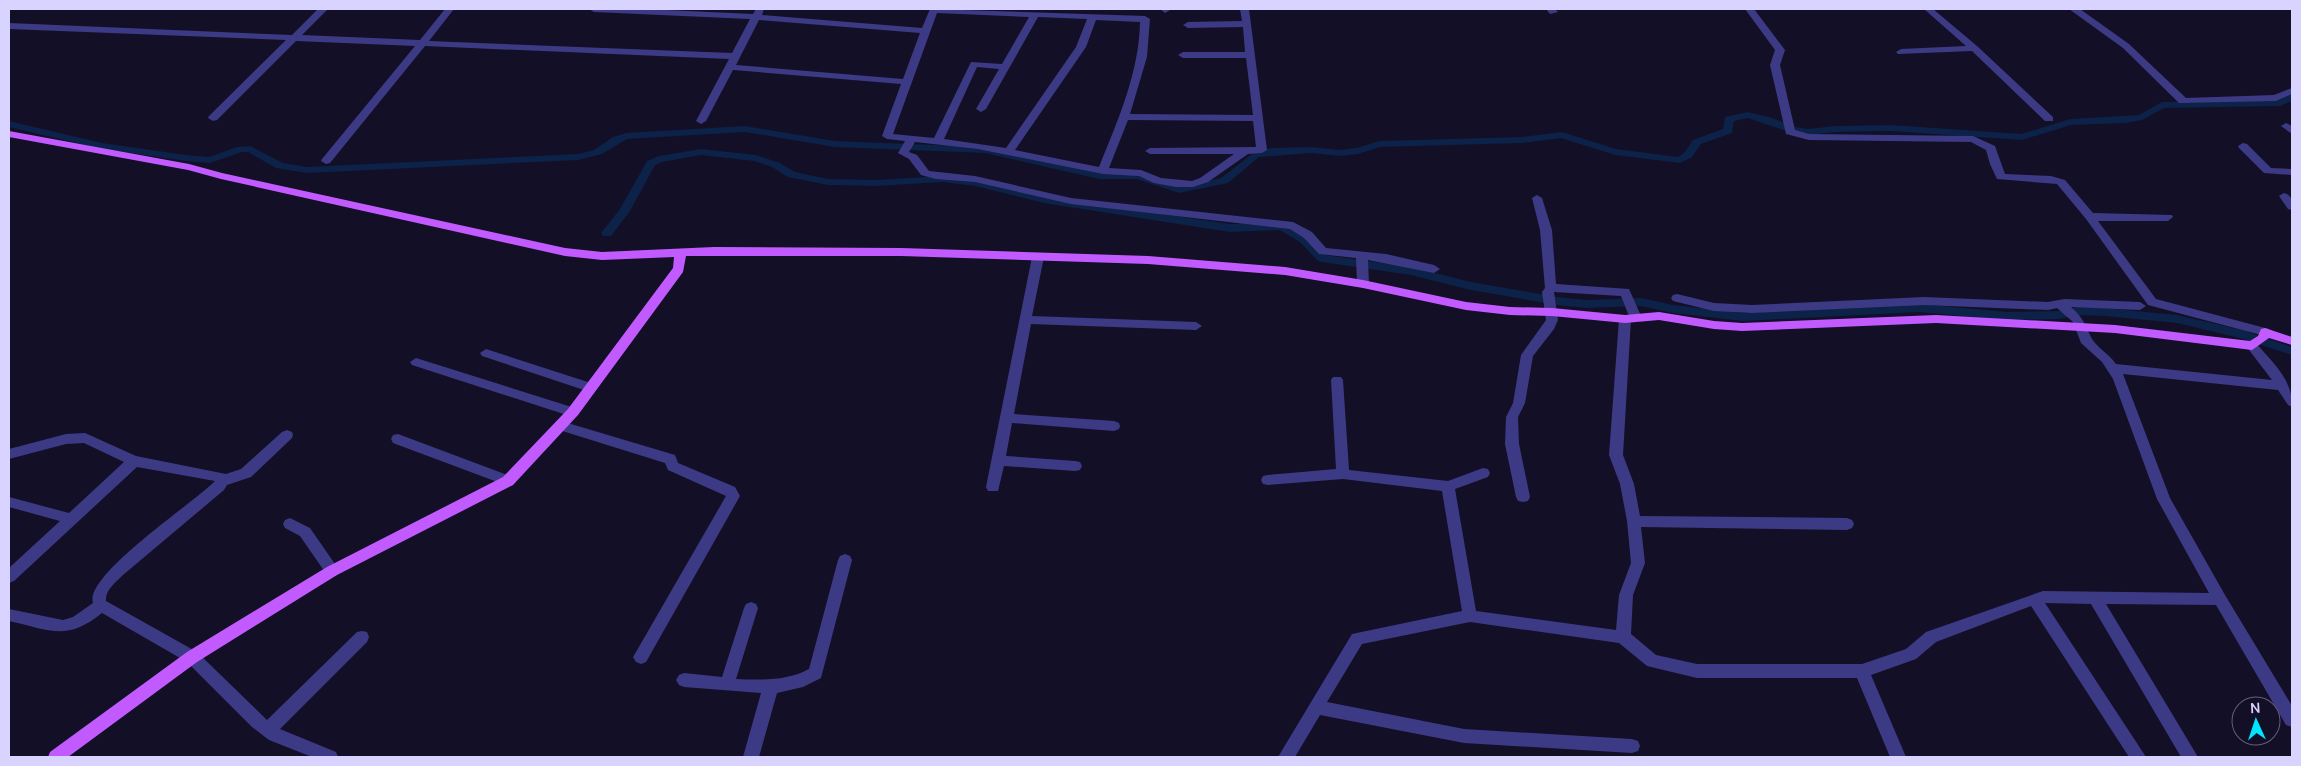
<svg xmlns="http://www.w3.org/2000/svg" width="2301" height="766" viewBox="0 0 2301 766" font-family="Manrope,sans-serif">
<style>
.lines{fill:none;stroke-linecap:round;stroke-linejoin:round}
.canal{fill:#0c2248;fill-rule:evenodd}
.minor{fill:#3d3a85;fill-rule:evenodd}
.major{fill:#c25bff;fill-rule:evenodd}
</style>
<rect width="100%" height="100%" fill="#130f26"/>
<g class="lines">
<g class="canal">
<path d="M2292 94V101L2280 106 2164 108 2142 120 2125 123 2071 125 2022 140 1891 131 1835 132 1808 135 1789 132 1748 118 1734 121 1732 133 1701 144 1692 157 1680 163 1615 155 1561 138 1522 143 1380 147 1358 154 1340 156 1311 153 1259 157 1228 183 1179 193 1137 179H1099L985 153 835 147 745 132 627 139 602 154 578 160 307 173 276 168 248 152H242L210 163 186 161 102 149 9 127V121L102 143 186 155 209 157 237 147 250 146 283 163 307 167 578 154 594 150 613 137 626 133 745 126 835 141 985 147 1099 173H1138L1180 187 1221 178 1256 151 1272 148 1311 147 1340 150 1357 148 1379 141 1522 137 1562 132 1616 149 1678 157 1684 153 1693 140 1723 129 1725 117 1748 112 1772 118 1795 127 1808 129 1835 126 1891 125 2021 134 2070 119 2139 115 2162 102 2278 100Z"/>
<path d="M701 149 756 155 780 163 795 172 828 179 877 180 942 176 975 180 1044 197 1230 224 1281 222 1294 226 1308 236 1325 255 1411 267 1471 282 1557 297 1586 300 1641 298 1673 305 1743 313 1919 304 2008 312 2059 311 2078 307 2105 308 2177 315 2242 330 2292 347V355L2240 338 2177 323 2105 316 2078 315 2059 319 2008 320 1919 312 1743 321 1673 313 1641 306 1586 308 1557 305 1471 290 1411 275 1322 262 1318 261 1300 242 1280 230 1230 232 1044 203 975 186 942 182 877 186 828 185 788 177 772 167 754 161 701 155 662 162 655 165 630 211 611 236H603L601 233 620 209 647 161 659 156Z"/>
</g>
<g class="minor">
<path d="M318 9H328L302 35 420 40 445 9H454L429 41 732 53 750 19 594 12 589 9H644L753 14 756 9H764L762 15 922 28 930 9 1145 16 1150 19 1147 57 1130 114 1253 115 1246 58H1183L1178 55 1183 52H1245L1243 27 1188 28 1183 25 1188 22 1242 21 1240 9H1249L1267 150 1262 153 1248 154 1208 182 1193 187H1176L1154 183 1139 176 1103 174 978 149 915 142 909 152 917 155 929 171 975 176 1071 198 1293 222 1312 232 1326 248 1386 254 1434 265 1440 269 1434 273 1368 260 1369 284 1363 288 1357 284 1356 258 1319 254 1304 238 1290 229 1071 204 975 182 936 179 921 175 909 159 898 153 905 141 887 139 882 136 901 84 733 70 706 121 701 124 696 121 729 59 425 46 330 163 326 164 321 161 322 159 415 46 296 41 217 120 213 121 208 118 209 116 286 40 9 29V23L292 35ZM937 13 1029 17 1002 64 971 62 934 138 893 134ZM1038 17 1087 19 1076 47 1006 148 944 139 977 67 999 69 976 109 981 112 986 109ZM759 20 920 33 903 79 736 65ZM1096 20 1140 22C1139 73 1118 120 1099 167L1015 150 1086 47ZM1128 120 1253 121 1256 147 1150 148 1145 151 1150 154H1234L1200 178 1192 181 1161 178 1141 170 1109 168Z"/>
<path d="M1160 9H1169L1170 10 1165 13Z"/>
<path d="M1546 9H1555L1558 12 1550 14Z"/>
<path d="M1745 9H1754L1785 50 1780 65 1795 130 1809 134 1973 136 1995 146 2005 174 2051 176 2065 180 2093 213 2172 215 2173 217 2168 221H2098L2156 299 2269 329 2271 332 2269 335 2265 336 2148 305 2086 219 2057 184 1997 179 1990 164 1986 150 1971 142 1809 140 1786 134 1770 65 1775 50Z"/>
<path d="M1924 9H1933L1977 46 2053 117V121H2045L1972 51 1898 54 1896 52 1901 49 1966 46Z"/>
<path d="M2069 9H2080L2129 44 2186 98 2274 95 2292 88V94L2276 101 2179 103 2123 48Z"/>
<path d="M2286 123 2292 126V134L2281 126Z"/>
<path d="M2243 143 2247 144 2271 168 2292 169V175L2264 173 2239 148 2238 146Z"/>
<path d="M2284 193C2293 195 2292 203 2292 210L2288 209 2279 196Z"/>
<path d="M1537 195 1542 198 1552 230 1556 284 1629 289 1641 316 1639 319H1631L1623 455 1634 484 1640 516 1847 518 1852 520 1854 524 1852 528 1847 530 1641 527 1645 563 1633 595 1631 634 1656 655 1697 664H1862L1906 649 1926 632 2043 591 2209 593 2157 499 2113 379 2102 362 2081 343 2073 322 2057 308 2048 310 1924 305 1752 313 1714 311 1673 301 1671 298 1673 295 1677 294 1714 303 1752 305 1924 297 2048 302 2064 299 2140 302 2146 306 2140 310 2071 307C2083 317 2085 325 2091 337 2094 345 2110 355 2116 364L2272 380 2246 346 2252 342 2256 343C2272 362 2294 381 2292 407L2288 405 2278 390 2123 374 2170 498 2225 595 2292 706V727L2286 725 2216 605 2106 604 2198 757H2181L2091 604 2045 603 2146 757H2129L2031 606 1936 642 1916 659 1871 675 1906 757H1890L1857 678H1697L1647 666 1619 643 1470 622 1362 644 1327 702 1464 729 1632 739 1638 741 1640 746 1638 751 1632 753 1464 743 1320 715 1295 757H1278L1352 634 1462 611 1442 491 1343 479 1268 485 1263 484 1261 480 1263 476 1268 475 1336 469 1331 380 1333 377H1341L1343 380 1349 470 1448 481 1483 468 1488 469 1490 473 1488 477 1455 489 1476 611 1616 630 1619 595 1631 563 1627 521 1620 484 1609 455 1619 319 1621 316H1629L1621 296 1554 292 1558 320 1554 329 1533 356 1525 403 1518 417 1519 444 1530 497 1528 501 1523 502 1518 501 1516 497 1505 444 1506 417 1513 403 1521 355 1546 320 1542 292 1545 288 1540 230 1532 198Z"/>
<path d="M1038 253 1044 257 1032 316 1196 322 1202 326 1196 330 1031 324 1014 414 1114 421 1119 423 1120 426 1119 429 1114 431 1012 423 1006 456 1075 461 1080 462 1082 466 1080 470 1075 471 1004 466 998 491H988L986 487 1032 257Z"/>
<path d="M486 349 594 384 596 387 590 392 482 356 480 353Z"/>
<path d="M416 358 578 409 579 412 578 415 573 417 412 365 410 362Z"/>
<path d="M561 421 675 455 678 463 735 487 740 496 646 662 641 664 636 662 633 657 636 652 726 496 668 470 665 463 556 429 555 426 556 423Z"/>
<path d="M287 430 292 432 293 435 292 438 251 477 227 485 224 490 123 575C116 582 105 590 106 601L197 652 267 720 357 632 362 631 367 632 369 637 367 642 280 729 336 752 338 757H312L269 740 252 727 187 662 102 613C66 642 50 630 9 621V609L63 620 73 617 93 603C84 575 195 502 215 481L137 467 14 581 9 583V568L60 521 9 507V497L69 513 124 462 84 443 66 444 9 459V449L66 434 85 433 136 456 226 474 241 469 282 432Z"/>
<path d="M398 434 513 477 515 481 513 485 508 486 393 443 391 439 393 435Z"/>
<path d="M290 518 310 528 337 567 339 571 337 575 332 577 327 575 300 536 285 528 283 524 285 520Z"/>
<path d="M845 554 850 556 852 560 821 678 803 687 777 693 759 757H743L761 693 684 687 679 685 676 680 679 675 684 673 722 677 744 608 746 604 751 602 756 604 758 608 736 679C762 680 787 681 809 669L838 560 840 556Z"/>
</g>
<path class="major" d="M9 131 189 164 222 173 565 248 602 252 714 247 901 248 1148 256 1285 267 1363 280 1466 302 1510 307 1552 308 1625 315 1659 312 1714 321 1742 323 1936 315 2115 325 2250 341 2258 336 2261 329 2265 328 2292 337V345L2269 338 2252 350 2115 333 1936 323 1742 331 1714 329 1659 320 1625 323 1552 316 1510 315 1466 310 1363 288 1285 275 1148 264 901 256H686L683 272 578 415 513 485 337 575 197 662 68 757H48L50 752 187 652 327 567 503 477 568 409 673 268 674 257 602 260 565 256 221 179 188 170 9 137Z"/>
</g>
<rect width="2301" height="766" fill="none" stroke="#d9d4ff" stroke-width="20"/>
<g transform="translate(2256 721) rotate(357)"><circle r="24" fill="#130f26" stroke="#625e7d"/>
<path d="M0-4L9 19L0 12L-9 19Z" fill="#00e5ff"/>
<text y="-8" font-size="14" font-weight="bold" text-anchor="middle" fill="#d9d4ff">N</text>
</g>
</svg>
